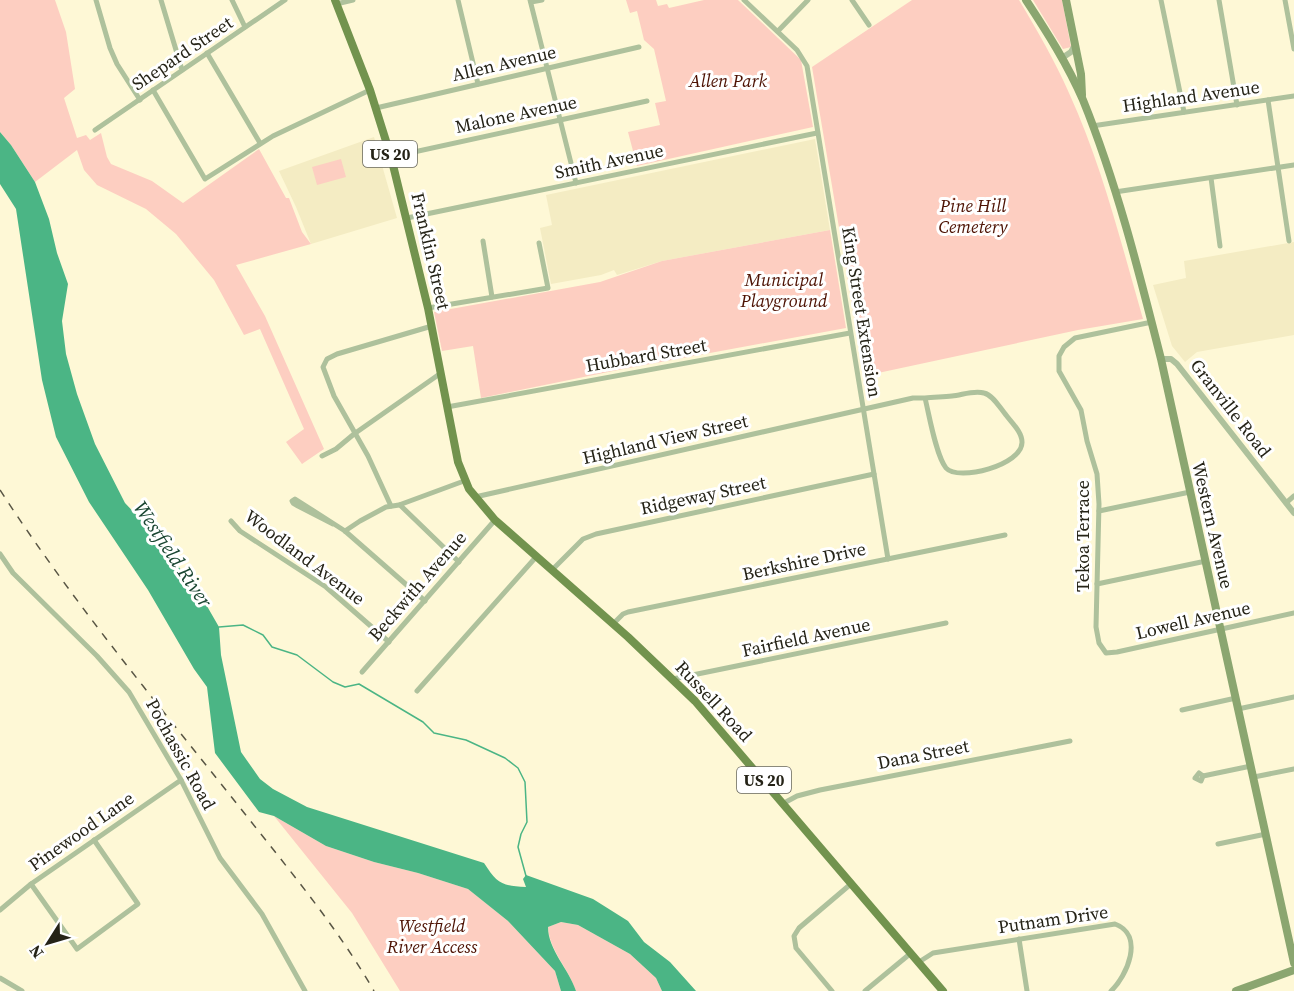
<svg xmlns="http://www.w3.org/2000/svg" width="1294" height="991" viewBox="0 0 1294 991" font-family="'Source Serif 4',serif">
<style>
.built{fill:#f4ecc3}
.green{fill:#fdcec1}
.water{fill:#4bb585}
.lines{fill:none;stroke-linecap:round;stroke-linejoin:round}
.stream{stroke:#4bb585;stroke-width:1.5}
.minor{stroke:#aec19c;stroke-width:5}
.tertiary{stroke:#aec19c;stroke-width:6}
.secondary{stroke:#8ba670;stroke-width:8}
.primary{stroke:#72934e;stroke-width:8}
.rail{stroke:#585544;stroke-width:1.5;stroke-dasharray:8 8;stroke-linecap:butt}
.labels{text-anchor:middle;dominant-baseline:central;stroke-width:6;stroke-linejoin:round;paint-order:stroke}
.shield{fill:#fff;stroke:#66655d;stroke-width:1.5}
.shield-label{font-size:16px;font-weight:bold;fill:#252317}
.street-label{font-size:18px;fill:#252317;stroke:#fff}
.park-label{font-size:18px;font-style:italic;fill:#4d1203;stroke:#fff}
.water-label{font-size:20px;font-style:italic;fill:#1a4632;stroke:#fff}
</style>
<rect width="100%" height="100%" fill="#fef8d6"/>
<g class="built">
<path d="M374 137 397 218 311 244 296 207 279 171Z"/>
<path d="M815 139 830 230 662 261 617 275 614 270 601 275 551 284 540 228 552 225 546 195Z"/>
<path d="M1294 242V335L1197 352 1185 362 1172 346 1153 285 1186 278 1184 261Z"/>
</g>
<g class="green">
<path d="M0 0H55L66 32 75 89 64 98 77 138 86 135 90 140 101 133 107 157 111 164 152 181 183 203 259 149 286 198H289L302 232 311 244 236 265 265 316 324 449 302 464 286 442 304 429 260 329 244 335 214 280 176 234 146 209 97 185 84 170 77 150 35 182 11 145 0 132Z"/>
<path d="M626 0H656L658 6 667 4 669 8 704 0H738L801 60 813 127 637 166 628 132 660 125 655 103 666 101 654 49 644 40 637 11 630 13Z"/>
<path d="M912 0H1019C1037 30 1055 61 1069 93 1102 165 1121 243 1143 319L1078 330 864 376 812 67Z"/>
<path d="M1033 0H1062L1071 47 1063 49Z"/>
<path d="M341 159 346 177 317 185 312 167Z"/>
<path d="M830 230 846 328 618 370 481 398 473 346 442 351 434 312 600 282 662 261Z"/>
<path d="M274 816 326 846 374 862 418 873 468 889 508 921 555 971 561 991H400L352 913Z"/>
<path d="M561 922 578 925 630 954 656 978 662 991H576C569 969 549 950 548 927Z"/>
</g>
<path class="water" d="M0 132 11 145 35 182 49 219 57 253 68 284 62 321 66 354 77 394 95 444 125 503 145 524 200 594 219 627 221 655 241 752 260 779 273 789 307 807 484 863C497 883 501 886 526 887L523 879 526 875 593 899 628 921 644 942 670 962 696 991H662L656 978 630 954 578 925 561 922 548 927C548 950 569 969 576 991H561L555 971 508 921 468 889 418 873 374 862 326 846 274 816 259 812 215 753 207 687 194 669 148 590 89 502 56 437 42 380 16 209 0 184Z"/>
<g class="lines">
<path class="stream" d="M219 627 243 625 263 635 272 647 297 655 333 682 345 687 359 684 423 722 434 733 466 740 505 758 518 768 525 782 527 822 521 834 518 847 526 876"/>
<g class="minor">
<path d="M96 0 110 48 117 64 140 100"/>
<path d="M161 0 182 70"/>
<path d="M232 0 245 27"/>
<path d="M458 0 478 84"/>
<path d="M530 0 576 183"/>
<path d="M744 0 797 50 807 66 888 559"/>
<path d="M852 0 869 25"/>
<path d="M1161 0 1184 112"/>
<path d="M1219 0 1237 105"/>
<path d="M1285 0 1294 49"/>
<path d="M531 2 542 0"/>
<path d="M336 4 353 0"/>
<path d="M778 31 808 0"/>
<path d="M207 53 260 143"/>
<path d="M153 90 205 179 273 136 370 90"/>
<path d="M1268 100 1289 241"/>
<path d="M376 108 639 47"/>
<path d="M1092 126 1294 96"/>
<path d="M95 130 285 0"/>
<path d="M391 157 647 101"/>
<path d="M1211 178 1220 246"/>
<path d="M1115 192 1294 165"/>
<path d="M407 218 817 133"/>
<path d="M483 241 492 297"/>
<path d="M428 308 548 288 539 243"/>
<path d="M1152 322 1075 338 1064 347 1059 356V371L1081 410 1087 441 1097 474 1099 504 1096 627 1099 643 1106 653 1117 652 1294 613"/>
<path d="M447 407 850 333"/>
<path d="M322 456 336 449 354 434 441 373"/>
<path d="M475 497 913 398H925C929 414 936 456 946 468 958 482 1023 465 1022 442 1022 432 1012 423 1006 415 1000 408 993 395 984 393 974 390 962 395 952 396 943 397 934 397 925 398"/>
<path d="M1286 503 1294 496"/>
<path d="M400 505 459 562"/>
<path d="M391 506 368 456 334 396 323 367 327 359 337 354 432 326"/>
<path d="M1099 511 1190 492"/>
<path d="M231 521 240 531 326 587 389 642"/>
<path d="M333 524 298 506 293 503 292 501 295 499 345 531 425 601"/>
<path d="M345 531 360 521 386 507 399 505 464 481"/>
<path d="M0 554 13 573 97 656 129 692 181 780 220 858 262 914 305 991"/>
<path d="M552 570 583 539 596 534 874 474"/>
<path d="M1097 584 1206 561"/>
<path d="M613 624 623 614 628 612 1005 535"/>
<path d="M362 672 495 520"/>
<path d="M673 679 946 623"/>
<path d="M417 691 536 557"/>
<path d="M1238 709 1294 697"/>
<path d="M1182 710 1236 698"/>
<path d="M1203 776 1201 781 1195 778 1199 773 1203 776 1251 766"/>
<path d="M1254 777 1294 769"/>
<path d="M784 803 797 796 820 790 1070 741"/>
<path d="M1218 844 1266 834"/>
<path d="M31 884 77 949 138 904 94 840"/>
<path d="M0 910 31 884 181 780"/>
<path d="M1019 939 1027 991"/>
<path d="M919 962 933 953 1115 924C1145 935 1127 976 1111 991"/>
<path d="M0 978 22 991"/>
<path d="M832 991 796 948 794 936 799 928 852 883"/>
<path d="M865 991 911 953"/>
</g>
<g class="tertiary">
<path d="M1062 58 1071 52 1075 45"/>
<path d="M1161 359H1171L1177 364 1294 513"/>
</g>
<g class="secondary">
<path d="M1026 0C1047 32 1068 65 1083 100 1117 184 1139 272 1161 359L1294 963"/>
<path d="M1066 0 1081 74 1082 95"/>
<path d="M1236 991 1294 970"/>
</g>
<path class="primary" d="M335 0 370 90 391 157 428 308 458 462 469 489 495 520 628 637 695 701 943 991"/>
<path class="rail" d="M0 490C74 604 161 708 245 814 290 871 337 927 374 991"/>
</g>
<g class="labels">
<g class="shield">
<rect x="363" y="141" width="54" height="26" rx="4.5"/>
<rect x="737" y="767" width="54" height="26" rx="4.5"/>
</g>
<g class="shield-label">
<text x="390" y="154">US 20</text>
<text x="764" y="780">US 20</text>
</g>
<g class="street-label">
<text transform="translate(182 53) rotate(-34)">Shepard Street</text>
<text transform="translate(504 63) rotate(-13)">Allen Avenue</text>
<text transform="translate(1191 96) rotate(-8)">Highland Avenue</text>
<text transform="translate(516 114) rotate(-12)">Malone Avenue</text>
<text transform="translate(609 161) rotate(-12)">Smith Avenue</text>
<text transform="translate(431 251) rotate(77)">Franklin Street</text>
<text transform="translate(862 312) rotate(81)">King Street Extension</text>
<text transform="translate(646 355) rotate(-10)">Hubbard Street</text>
<text transform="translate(1231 408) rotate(52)">Granville Road</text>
<text transform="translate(665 439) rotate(-13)">Highland View Street</text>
<text transform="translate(703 495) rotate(-12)">Ridgeway Street</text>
<text transform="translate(1213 525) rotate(77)">Western Avenue</text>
<text transform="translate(1082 536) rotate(-90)">Tekoa Terrace</text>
<text transform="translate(305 557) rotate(37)">Woodland Avenue</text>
<text transform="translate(804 561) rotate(-12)">Berkshire Drive</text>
<text transform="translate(417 586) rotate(-49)">Beckwith Avenue</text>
<text transform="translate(1193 620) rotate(-13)">Lowell Avenue</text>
<text transform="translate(806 637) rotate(-12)">Fairfield Avenue</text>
<text transform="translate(714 701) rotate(47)">Russell Road</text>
<text transform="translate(181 754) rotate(61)">Pochassic Road</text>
<text transform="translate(923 754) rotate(-11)">Dana Street</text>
<text transform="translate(81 831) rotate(-35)">Pinewood Lane</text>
<text transform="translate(1053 919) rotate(-8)">Putnam Drive</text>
</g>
<g class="park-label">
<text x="728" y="80">Allen Park</text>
<text x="973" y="205">Pine Hill<tspan x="973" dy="21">Cemetery</tspan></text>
<text x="784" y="279">Municipal<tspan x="784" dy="21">Playground</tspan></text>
<text x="432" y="925">Westfield<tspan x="432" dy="21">River Access</tspan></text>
</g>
<g class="water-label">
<text transform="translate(173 554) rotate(56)">Westfield River</text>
</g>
</g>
<g transform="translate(48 943) rotate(233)" stroke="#ffffff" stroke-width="4.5" paint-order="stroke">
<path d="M0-4.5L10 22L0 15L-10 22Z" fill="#252317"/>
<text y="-9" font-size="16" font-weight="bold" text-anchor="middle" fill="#252317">N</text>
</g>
</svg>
